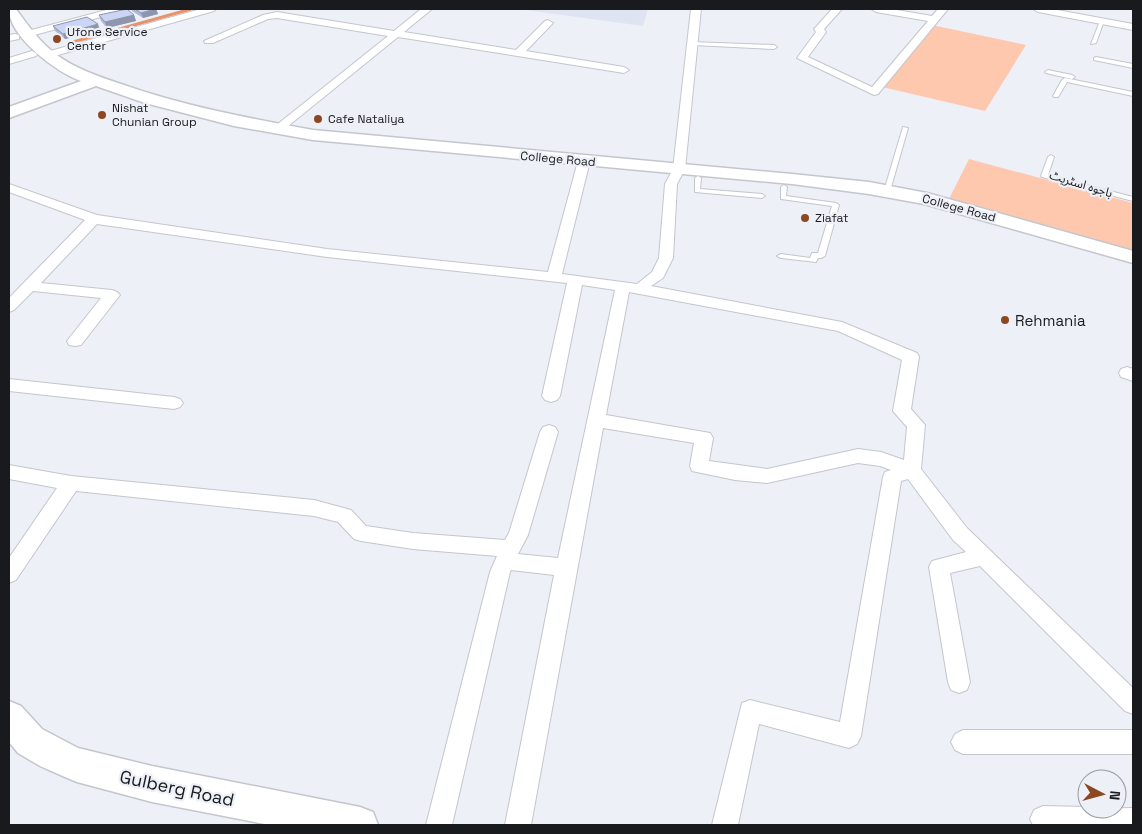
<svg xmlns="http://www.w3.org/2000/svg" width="1142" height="834" viewBox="0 0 1142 834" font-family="'Space Grotesk','Noto Sans Arabic',sans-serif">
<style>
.built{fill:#dfe4f2}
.green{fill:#fec8af}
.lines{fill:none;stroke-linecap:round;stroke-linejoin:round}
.stream{stroke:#e89269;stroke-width:3}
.lane-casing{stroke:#c3c6cd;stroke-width:2}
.street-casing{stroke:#c3c6cd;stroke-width:2}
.secondary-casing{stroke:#c3c6cd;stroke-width:3}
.lane{fill:#fff;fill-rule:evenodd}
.street{fill:#fff;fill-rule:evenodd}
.secondary{fill:#fff;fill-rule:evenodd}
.wall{fill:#afb8d4}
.shaded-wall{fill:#8e96ad}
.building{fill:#cbd6f7;stroke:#8e96ad}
.poi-dot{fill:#8e4723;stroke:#edf0f7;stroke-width:2}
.labels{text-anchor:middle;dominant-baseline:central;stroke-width:4.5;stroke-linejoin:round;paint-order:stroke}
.far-poi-label{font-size:12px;fill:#191a1d;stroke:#edf0f7;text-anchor:start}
.far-street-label{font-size:12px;fill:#191a1d;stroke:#edf0f7}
.poi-label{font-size:15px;fill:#191a1d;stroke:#edf0f7;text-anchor:start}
.near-street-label{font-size:18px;fill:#191a1d;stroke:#edf0f7}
</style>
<rect width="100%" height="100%" fill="#edf0f7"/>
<path class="built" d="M518 9H648L643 26Z"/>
<g class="green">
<path d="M932 25 1026 45 985 111 878 86Z"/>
<path d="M969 159 1133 203V251L949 199Z"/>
</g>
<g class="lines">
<path class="stream" d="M73 42 191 9"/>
<defs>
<g id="lane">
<path d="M1102 20 1104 21 1096 43 1091 44 1100 21Z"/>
<path d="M691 42 774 45 777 47 774 49 693 45 690 43Z"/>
<path d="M1096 57 1133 64V68L1094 60V58Z"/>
<path d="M1048 70 1072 75 1075 77 1072 79 1046 73 1045 72Z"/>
<path d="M1065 78 1133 92V96L1067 82 1058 97H1054L1053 96 1062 80Z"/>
<path d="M903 127 908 128 890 191 887 193 885 192 884 191Z"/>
<path d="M1051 155 1054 157 1048 175 1133 197V201L1042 177 1041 176 1048 157Z"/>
<path d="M698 176 701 178 700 189 762 194 765 196 762 198 695 192V178Z"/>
<path d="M784 185 787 187 786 196 836 203 839 205 825 256 821 258H818L816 262 781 258 777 256 781 254 810 258 812 253H818L832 206 781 199V187Z"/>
</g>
<g id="street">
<path d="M110 9H125L123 11 27 37 22 34 24 32Z"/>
<path d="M201 9H216L214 11 51 57 47 58 42 55 43 53Z"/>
<path d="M421 9H432L404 32 516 50 545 21 548 20 553 23 526 51 624 67 629 70 624 73 398 37 282 131H274L272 129 274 127 388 36 277 18 268 19 213 43H205L204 41 263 15 277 12 394 31Z"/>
<path d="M691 9H701L685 169 677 184 673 258 663 278 651 286 842 322 917 353 919 357 911 409 925 425 921 469 967 528 1133 688V714L1125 711 980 566 950 573 970 682 967 690 959 693 951 690 948 682 929 567 932 561 966 552 953 540 908 479 901 481 861 736 857 744 849 748 759 724 738 825H712L742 703 750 700 840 722 883 477 885 472 891 470 880 466 858 463 767 483 735 480 692 471 690 466 694 443 603 428 531 825H505L554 575 511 570 510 572 452 825H426L490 572 497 556 413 549 361 541 354 539 338 522 314 516 76 491 16 580 9 583V558L57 488 9 479V465L71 476 314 500 351 510 366 526 413 533 505 540 509 533 540 432 543 427 549 425 555 427 558 432 528 535 518 554 558 558 615 290 582 285 560 396 557 400 551 402 545 400 542 396 567 283 327 257 97 224 41 283 112 290 117 292 120 295 81 345 75 346 69 345 67 341 101 298 33 291 14 310 9 312V298L85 220 9 192V184L97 215 327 249 548 272 578 161 584 157 590 161 562 274 637 284 652 272 659 258 665 184 673 169ZM629 292 838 331 902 360 893 411 907 427 904 460 881 452 858 449 767 469 709 461 713 438 710 433 606 415Z"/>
<path d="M832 9H842L824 29 826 32 808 57 872 87 928 21 876 12 871 9H891L932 16 938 9H948L878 94 874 95 797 58 816 32 814 29 816 27Z"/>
<path d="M1033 9H1052L1133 24V30L1038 12Z"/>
<path d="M15 34 19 35V39L9 41V35Z"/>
<path d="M32 51 37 54 36 56 9 64V58Z"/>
<path d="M1127 367 1133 369V381L1121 377 1119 373 1121 369Z"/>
<path d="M9 379 174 397 180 399 183 403 180 407 174 409 9 391Z"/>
<path d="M963 730H1133V754H963L955 750 951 742 955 734Z"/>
<path d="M1043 806 1087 807V809L1133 808V825H1033L1030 819 1034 810Z"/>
</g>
<g id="secondary">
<path d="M9 9H16C27 24 38 40 53 52 73 68 97 76 121 84 183 106 248 118 313 130L792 174 869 182 927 193 1133 251V263L924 204 869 194 792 184 313 140 234 126 145 103 96 86 9 118V107L81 81C56 72 9 37 9 9Z"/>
<path d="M9 701 21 706 42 729 78 748 152 766 360 807 373 812 378 825H270L152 802 77 782 65 777 40 766 18 753 9 742Z"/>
</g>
</defs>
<use href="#lane" class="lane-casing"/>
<use href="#street" class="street-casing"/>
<use href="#secondary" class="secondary-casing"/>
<use href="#lane" class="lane"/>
<use href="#street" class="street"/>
<use href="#secondary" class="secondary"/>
</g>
<g class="wall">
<path d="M131 9H156L158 14 143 18 132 11Z"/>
<path d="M99 15H134L136 21 107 28 101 21Z"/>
<path d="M53 26 100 30 65 39 55 31Z"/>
</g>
<g class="shaded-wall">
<path d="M155 9H156L158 14 143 18 141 13Z"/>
<path d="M134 15 136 21 107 28 105 22Z"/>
<path d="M98 24 100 30 65 39 63 34Z"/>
</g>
<g class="building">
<path d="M127 9 134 15 105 22 99 15Z"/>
<path d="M135 9H155L141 13Z"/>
<path d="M87 17 98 24 63 34 53 26Z"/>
</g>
<g class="poi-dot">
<circle cx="57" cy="39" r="5"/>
<circle cx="102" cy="115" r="5"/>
<circle cx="318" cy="119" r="5"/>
<circle cx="805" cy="218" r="5"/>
<circle cx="1005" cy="320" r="5"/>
</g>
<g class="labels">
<g class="far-poi-label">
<text x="67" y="32">Ufone Service<tspan x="67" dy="14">Center</tspan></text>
<text x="112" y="108">Nishat<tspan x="112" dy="14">Chunian Group</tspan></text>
<text x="328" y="119">Cafe Nataliya</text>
<text x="815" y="218">Ziafat</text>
</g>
<g class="far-street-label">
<text transform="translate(558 159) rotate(5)">College Road</text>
<text transform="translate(1081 184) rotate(17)">باجوہ اسٹریٹ</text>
<text transform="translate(959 208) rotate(15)">College Road</text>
</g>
<g class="poi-label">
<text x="1015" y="320">Rehmania</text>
</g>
<g class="near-street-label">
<text transform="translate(177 788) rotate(12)">Gulberg Road</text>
</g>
</g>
<rect width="1142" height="834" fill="none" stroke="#191a1d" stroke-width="20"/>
<g transform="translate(1102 794) rotate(96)"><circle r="24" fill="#edf0f7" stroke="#989aa0"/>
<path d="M0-4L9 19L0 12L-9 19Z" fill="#8e4723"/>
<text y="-8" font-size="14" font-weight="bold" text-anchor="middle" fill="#191a1d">N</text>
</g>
</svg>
